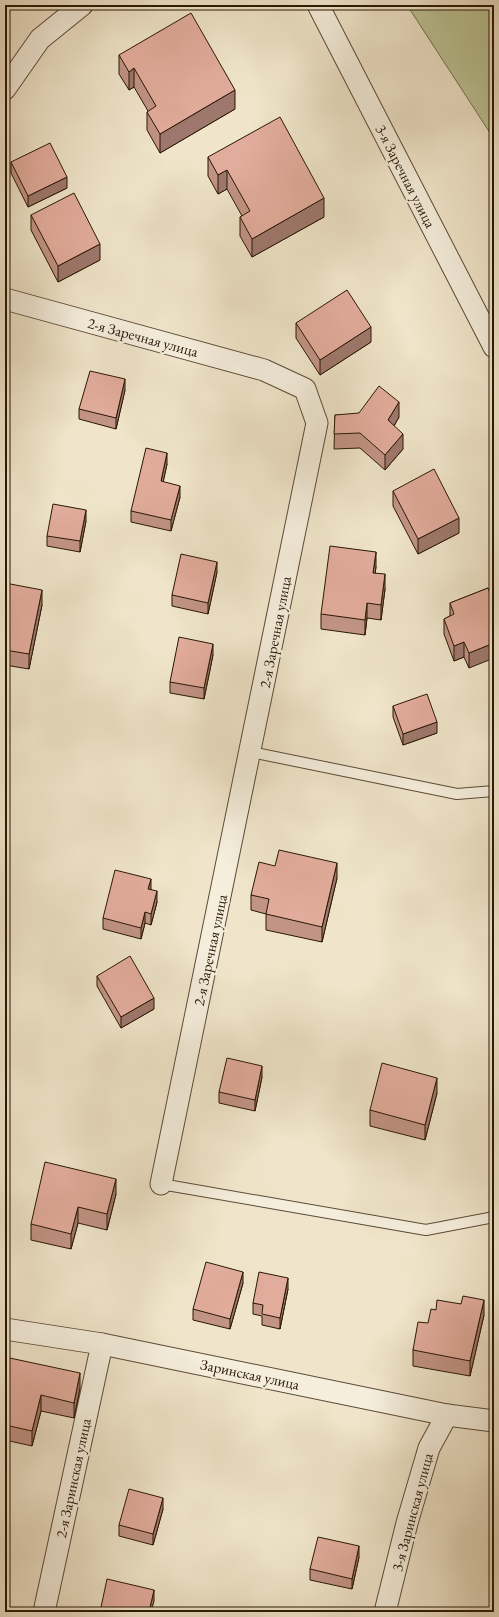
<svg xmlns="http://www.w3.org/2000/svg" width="499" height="1617" viewBox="0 0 499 1617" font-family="'EB Garamond',serif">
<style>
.green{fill:#bcc495;stroke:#726e4d}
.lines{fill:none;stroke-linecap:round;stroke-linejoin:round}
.lane-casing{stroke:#5b4a36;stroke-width:12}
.street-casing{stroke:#5b4a36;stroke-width:23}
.lane{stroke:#f5eedd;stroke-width:10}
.street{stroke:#f5eedd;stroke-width:21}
.wall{fill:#c29486;stroke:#291705}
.shaded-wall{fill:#9e786d;stroke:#291705}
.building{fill:#e2ac9c;stroke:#291705}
.labels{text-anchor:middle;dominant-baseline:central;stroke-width:4;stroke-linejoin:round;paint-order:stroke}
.street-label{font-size:15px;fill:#291705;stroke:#f5eedd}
</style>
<rect width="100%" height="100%" fill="#f0e5ca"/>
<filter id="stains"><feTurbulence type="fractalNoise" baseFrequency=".005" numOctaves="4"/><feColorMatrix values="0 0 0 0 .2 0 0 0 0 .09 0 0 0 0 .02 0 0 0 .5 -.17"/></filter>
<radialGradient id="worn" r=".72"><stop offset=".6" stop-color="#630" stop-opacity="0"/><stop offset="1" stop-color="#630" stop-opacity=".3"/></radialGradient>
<path class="green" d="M407 5H494V139Z"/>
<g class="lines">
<defs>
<g id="lane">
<path d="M251 752 457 794 494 791"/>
<path d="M161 1184 426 1230 494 1217"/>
</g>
<g id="street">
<path d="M318 5 494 347"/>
<path d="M5 89 40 39 82 5"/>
<path d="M5 299 264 370 305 389 317 423 161 1184"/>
<path d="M5 1329 102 1344 447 1415 494 1421"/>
<path d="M44 1612 102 1344"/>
<path d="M385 1612 407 1523 429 1448 447 1415"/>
</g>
</defs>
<use href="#lane" class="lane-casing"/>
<use href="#street" class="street-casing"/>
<use href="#lane" class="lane"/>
<use href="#street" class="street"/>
</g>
<g class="wall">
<path d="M119 55 235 109 160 153 147 130V112L148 111 134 87 129 90 119 74Z"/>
<path d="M208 157 324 217 252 257 240 236V217L242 216 227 189 218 194 208 176Z"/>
<path d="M11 162 67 188 28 207 11 173Z"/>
<path d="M31 215 100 260 58 282 31 230Z"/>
<path d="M296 323 371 342 320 375 296 338Z"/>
<path d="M125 390 116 429 79 419V409Z"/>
<path d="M335 415 399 417 394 426 403 449 385 470 360 448 334 449Z"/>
<path d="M167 464 163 482 180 497 171 531 131 522V511Z"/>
<path d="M393 491 459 533 418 554 393 506Z"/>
<path d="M86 521 80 552 47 546V536Z"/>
<path d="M376 567 375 573 385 589 381 620 367 618 365 635 321 629V614Z"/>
<path d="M217 572 208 614 172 606V595Z"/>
<path d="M5 583 42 605 29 669 5 665Z"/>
<path d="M488 588 469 668 464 657 454 661 444 634V619L450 616V603Z"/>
<path d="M213 655 204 699 170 693V682Z"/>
<path d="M393 706 437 733 403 745 393 717Z"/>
<path d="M337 878 322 942 266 930V914L251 910V895Z"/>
<path d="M151 889 157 902 151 925 145 923 141 939 103 929V918Z"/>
<path d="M97 976 154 1009 121 1028 97 986Z"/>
<path d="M262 1077 255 1111 219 1103V1092Z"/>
<path d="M437 1093 425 1140 370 1126V1110Z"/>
<path d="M116 1194 107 1230 78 1223 71 1249 31 1240V1224Z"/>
<path d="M243 1283 230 1329 193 1320V1309Z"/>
<path d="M288 1289 280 1329 262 1325V1316L253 1314V1303Z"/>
<path d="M461 1304 484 1315 470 1376 413 1366V1350L436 1310Z"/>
<path d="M5 1357 80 1388 74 1418 41 1411 32 1446 5 1440Z"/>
<path d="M163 1509 153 1545 119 1536V1525Z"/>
<path d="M359 1557 352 1589 310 1580V1569Z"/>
</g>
<g class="shaded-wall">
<path d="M134 68V87L129 90V72Z"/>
<path d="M235 90V109L160 153V134Z"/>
<path d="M227 170V189L218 194V175Z"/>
<path d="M67 177V188L28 207V196Z"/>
<path d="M324 198V217L252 257V239Z"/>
<path d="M100 244V260L58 282V266Z"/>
<path d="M371 327V342L320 375V360Z"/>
<path d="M125 379V390L116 429V418Z"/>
<path d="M399 402V417L388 436V420Z"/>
<path d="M403 434V449L385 470V455Z"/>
<path d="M167 453V464L161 492V481Z"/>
<path d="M180 486V497L171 531V520Z"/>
<path d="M86 510V521L80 552V541Z"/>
<path d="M459 518V533L418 554V539Z"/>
<path d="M376 552V567L373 588V573Z"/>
<path d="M217 562V572L208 614V603Z"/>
<path d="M385 574V589L381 620V605Z"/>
<path d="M42 590V605L29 669V654Z"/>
<path d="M367 603V618L365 635V620Z"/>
<path d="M464 642V657L454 661V646Z"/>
<path d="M494 643V658L469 668V653Z"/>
<path d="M213 644V655L204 699V688Z"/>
<path d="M437 722V733L403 745V734Z"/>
<path d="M337 863V878L322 942V927Z"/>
<path d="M151 879V890L148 889Z"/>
<path d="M157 891V902L151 925V914Z"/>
<path d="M145 912V923L141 939V928Z"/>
<path d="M154 998V1009L121 1028V1017Z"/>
<path d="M262 1066V1077L255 1111V1100Z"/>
<path d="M437 1078V1093L425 1140V1125Z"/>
<path d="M116 1179V1194L107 1230V1214Z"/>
<path d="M78 1207V1223L71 1249V1234Z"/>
<path d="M243 1272V1283L230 1329V1319Z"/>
<path d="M288 1278V1289L280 1329V1318Z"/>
<path d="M484 1300V1315L470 1376V1361Z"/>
<path d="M80 1373V1388L74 1418V1403Z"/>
<path d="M41 1395V1411L32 1446V1431Z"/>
<path d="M163 1498V1509L153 1545V1534Z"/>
<path d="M359 1546V1557L352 1589V1579Z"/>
<path d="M154 1590V1601L151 1612H149Z"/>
</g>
<g class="building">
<path d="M191 13 235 90 160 134 147 112 156 106 134 68 129 72 119 55Z"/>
<path d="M280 117 324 198 252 239 240 217 250 211 227 170 218 175 208 157Z"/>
<path d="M50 143 67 177 28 196 11 162Z"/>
<path d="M74 193 100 244 58 266 31 215Z"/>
<path d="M347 290 371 327 320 360 296 323Z"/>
<path d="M90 371 125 379 116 418 79 409Z"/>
<path d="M379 386 399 402 388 420 403 434 385 455 360 433 334 434 335 415 359 413Z"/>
<path d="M146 448 167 453 161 481 180 486 171 520 131 511Z"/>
<path d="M434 469 459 518 418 539 393 491Z"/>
<path d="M53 504 86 510 80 541 47 536Z"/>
<path d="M330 546 376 552 373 573 385 574 381 605 367 603 365 620 321 614Z"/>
<path d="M181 554 217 562 208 603 172 595Z"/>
<path d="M5 583 42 590 29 654 5 650Z"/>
<path d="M488 588 494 604V643L469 653 464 642 454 646 444 619 454 614 450 603Z"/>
<path d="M179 637 213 644 204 688 170 682Z"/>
<path d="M427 694 437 722 403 734 393 706Z"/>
<path d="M279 850 337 863 322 927 266 914 269 899 251 895 259 862 275 866Z"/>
<path d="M115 870 151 879 148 889 157 891 151 914 145 912 141 928 103 918Z"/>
<path d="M130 956 154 998 121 1017 97 976Z"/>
<path d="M227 1058 262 1066 255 1100 219 1092Z"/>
<path d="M382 1063 437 1078 425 1125 370 1110Z"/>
<path d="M45 1162 116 1179 107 1214 78 1207 71 1234 31 1224Z"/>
<path d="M206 1262 243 1272 230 1319 193 1309Z"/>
<path d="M259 1272 288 1278 280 1318 262 1314 263 1305 253 1303Z"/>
<path d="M463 1296 484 1300 470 1361 413 1350 418 1322 428 1323 431 1309 436 1310 437 1300 461 1304Z"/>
<path d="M5 1357 80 1373 74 1403 41 1395 32 1431 5 1425Z"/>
<path d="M129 1489 163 1498 153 1534 119 1525Z"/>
<path d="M318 1537 359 1546 352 1579 310 1569Z"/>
<path d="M107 1579 154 1590 149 1612H100Z"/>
<path d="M232 1610 239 1612H231Z"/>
</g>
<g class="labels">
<g class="street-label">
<text transform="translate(406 176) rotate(63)">3-я Заречная улица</text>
<text transform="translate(143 337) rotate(15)">2-я Заречная улица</text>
<text transform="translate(275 632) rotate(-79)">2-я Заречная улица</text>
<text transform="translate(210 950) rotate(-78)">2-я Заречная улица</text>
<text transform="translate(250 1374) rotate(12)">Заринская улица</text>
<text transform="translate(73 1478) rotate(-78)">2-я Заринская улица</text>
<text transform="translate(412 1512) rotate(-75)">3-я Заринская улица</text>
</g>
</g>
<rect width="499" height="1617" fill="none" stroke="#f0e5ca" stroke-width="20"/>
<rect x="6" y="6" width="487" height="1605" fill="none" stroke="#291705" stroke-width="2"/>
<rect x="10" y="10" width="479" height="1597" fill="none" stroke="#291705"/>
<rect width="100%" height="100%" filter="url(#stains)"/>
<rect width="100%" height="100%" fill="url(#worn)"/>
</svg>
